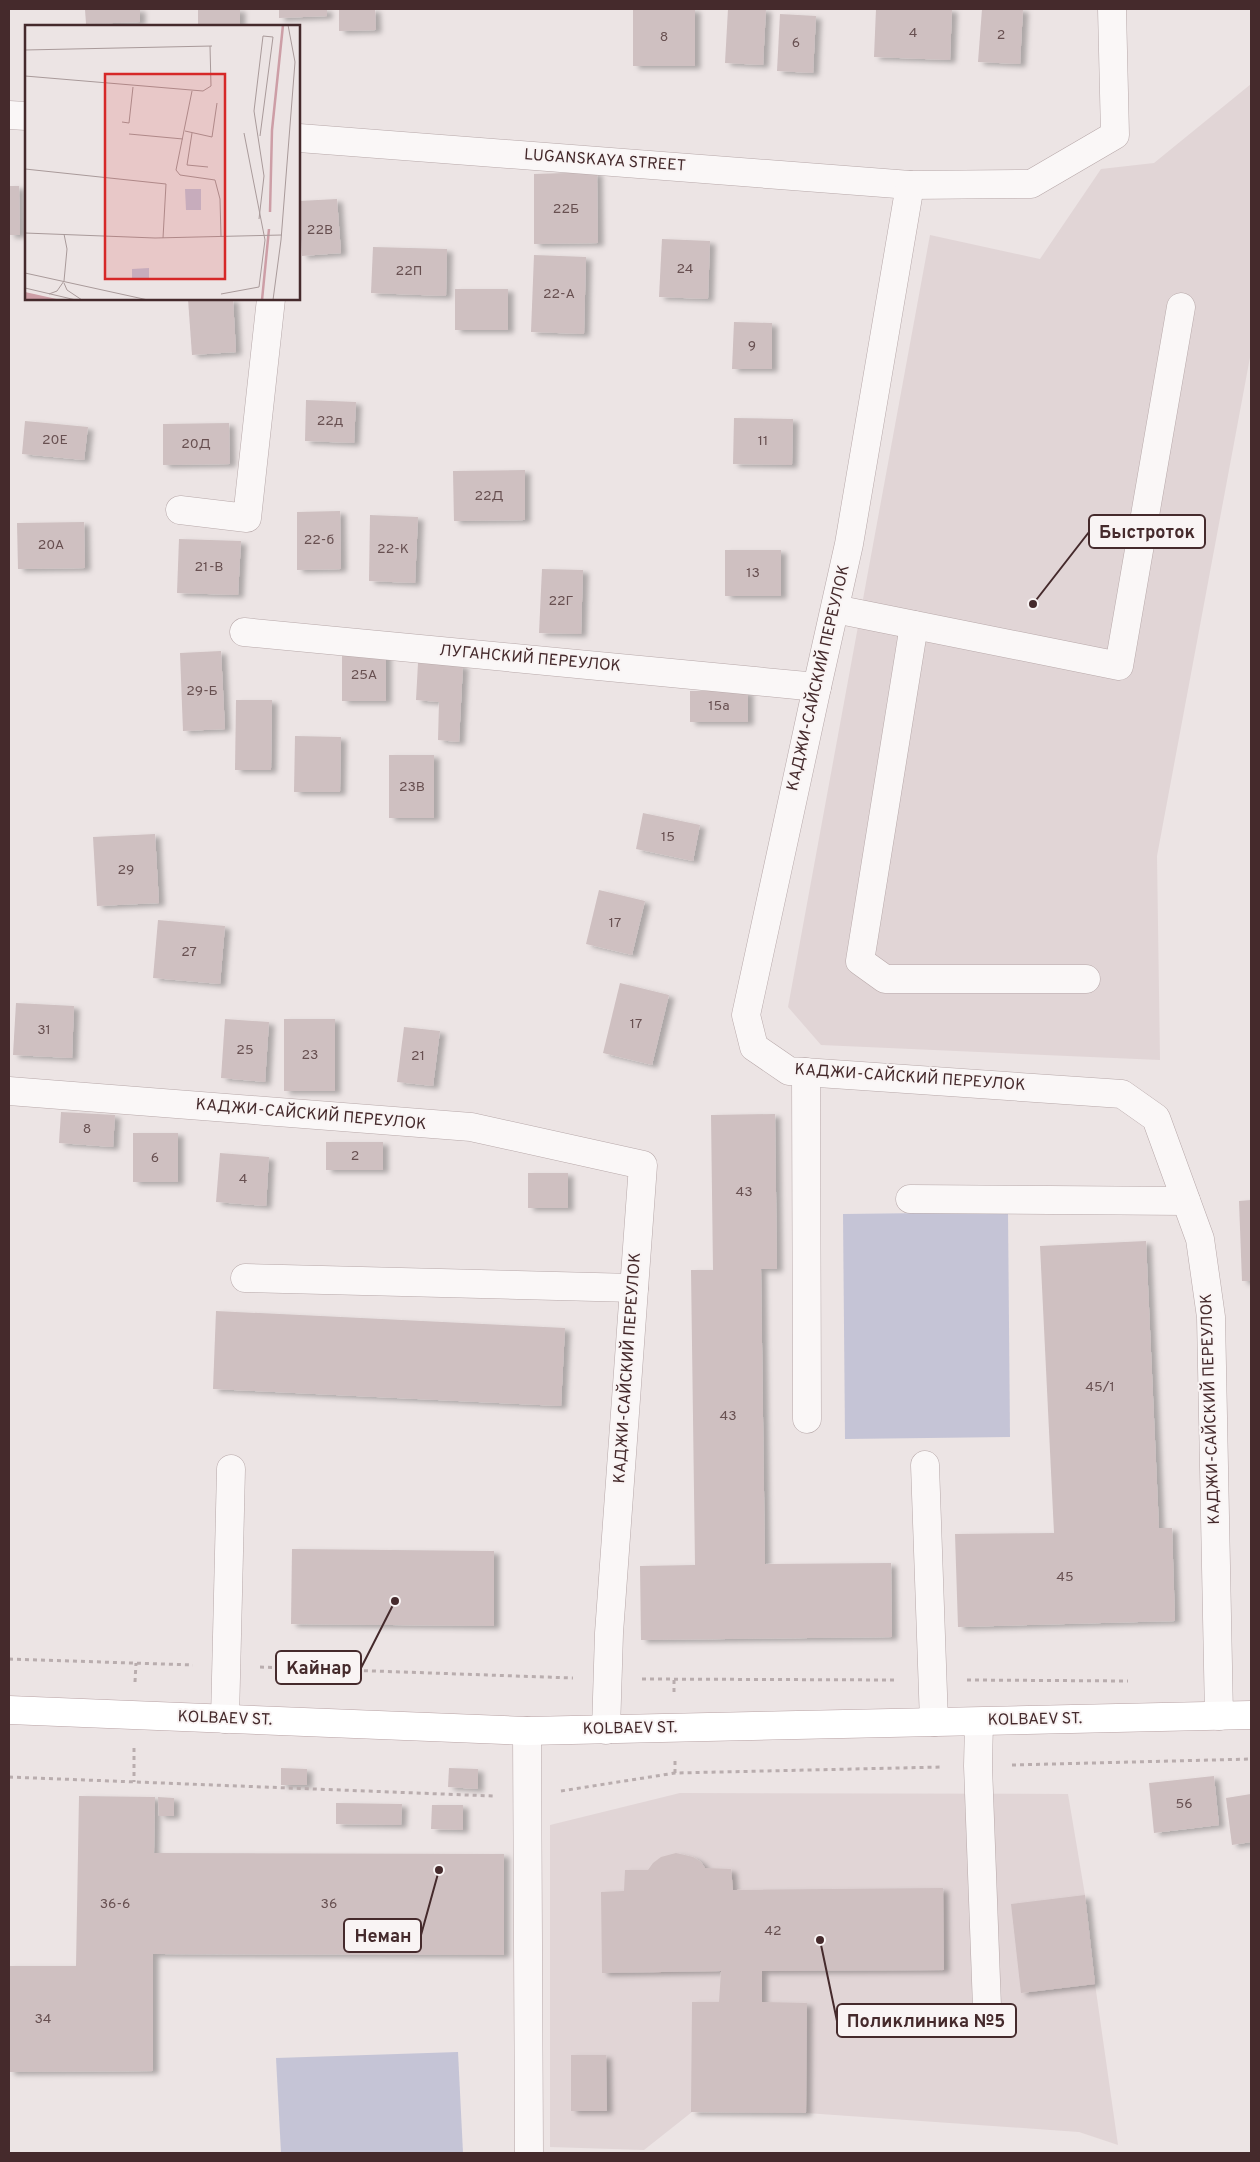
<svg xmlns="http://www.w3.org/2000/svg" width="1260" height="2162" viewBox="0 0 1260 2162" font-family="Overpass,sans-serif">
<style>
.built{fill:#e1d5d6}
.green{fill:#c5c4d6}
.building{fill:#cfc0c1;filter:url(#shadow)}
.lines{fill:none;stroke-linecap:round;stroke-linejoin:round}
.minor-casing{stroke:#b7a8a9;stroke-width:29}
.major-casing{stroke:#b8a2a4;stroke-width:29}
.path{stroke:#b9adae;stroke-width:3;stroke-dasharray:4 4;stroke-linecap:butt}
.minor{stroke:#faf7f7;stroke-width:28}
.major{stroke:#fff;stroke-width:28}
.labels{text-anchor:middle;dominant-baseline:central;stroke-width:4;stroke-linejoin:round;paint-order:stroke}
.number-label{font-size:14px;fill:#685051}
.street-label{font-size:16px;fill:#452a2c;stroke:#f9f4f4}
.inset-river{fill:none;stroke:#cd9ea6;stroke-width:2.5}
.inset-road{fill:none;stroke:#a99a9a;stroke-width:1}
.view{fill:#d62828;fill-opacity:0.15;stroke:#d62828;stroke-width:2.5}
.inset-edge{fill:none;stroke:#452a2c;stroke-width:2.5}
.leader{fill:none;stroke:#452a2c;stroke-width:2}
.callout-dot{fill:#452a2c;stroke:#f9f4f4;stroke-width:2}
.callout{fill:#f9f4f4;stroke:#452a2c;stroke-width:2}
.callout-label{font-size:18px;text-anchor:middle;font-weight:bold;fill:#452a2c}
</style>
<defs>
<filter id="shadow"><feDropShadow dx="5.5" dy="3" stdDeviation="2.5" flood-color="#0004"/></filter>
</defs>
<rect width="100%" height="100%" fill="#ece4e4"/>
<g class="built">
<path d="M1251 84V352L1157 856 1160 1060 821 1045 788 1007 930 235 1040 259 1101 169 1154 163Z"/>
<path d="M680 1793 1068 1794 1085 1895 1095 1984 1118 2145 1079 2132 806 2113 692 2112 644 2150 550 2147V1825Z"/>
</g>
<g class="green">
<path d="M1008 1212 1010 1437 845 1439 843 1214Z"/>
<path d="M458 2052 463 2153H281L276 2058Z"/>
</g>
<g class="building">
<path d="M85 9H140V22L86 24Z"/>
<rect x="198" y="9" width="42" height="15"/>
<path d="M279 9H327V16L279 18Z"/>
<path d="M339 9H375L376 30 339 31Z"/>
<rect x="633" y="9" width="62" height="57"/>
<path d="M728 9H766L763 65 725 63Z"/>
<path d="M876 9H952L950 60 874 57Z"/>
<path d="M982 9H1023L1020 64 978 62Z"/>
<path d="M780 14 816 16 813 73 777 71Z"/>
<path d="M597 172 598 243 534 244V174Z"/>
<path d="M9 186H19L20 235H9Z"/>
<path d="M337 199 341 253 302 256 299 201Z"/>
<path d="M662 239 710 241 708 299 659 297Z"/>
<path d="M373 247 447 249 446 296 371 293Z"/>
<path d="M534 255 586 257 584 334 531 332Z"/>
<rect x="455" y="289" width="53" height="41"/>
<path d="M188 299H233L236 352 192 355Z"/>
<path d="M734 322 772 323V369H732Z"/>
<path d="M306 400 356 402 354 443 305 441Z"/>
<path d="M734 418 793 419 792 465 733 464Z"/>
<path d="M25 421 88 427 84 460 22 454Z"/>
<path d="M229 423 230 464 163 465V424Z"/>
<path d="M525 470V520L454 521 453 471Z"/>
<path d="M340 511 341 569 297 570V512Z"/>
<path d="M370 515 418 517 415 583 369 581Z"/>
<path d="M84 522 85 568 18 569 17 523Z"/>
<path d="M179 539 241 541 238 595 177 593Z"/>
<rect x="725" y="550" width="56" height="46"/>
<path d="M542 569 583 570 581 634 539 633Z"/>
<rect x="342" y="648" width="44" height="53"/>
<path d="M221 651 225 729 183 731 180 653Z"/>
<path d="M418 663 463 665 459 742 438 740 439 702 416 700Z"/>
<rect x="690" y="691" width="58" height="31"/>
<path d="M236 700H272L271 770H235Z"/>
<path d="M295 736 341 737 340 792H294Z"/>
<rect x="389" y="755" width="45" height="63"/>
<path d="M643 813 700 825 693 861 636 849Z"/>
<path d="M155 834 159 903 97 906 93 837Z"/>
<path d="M599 890 645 901 632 955 586 944Z"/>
<path d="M158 920 225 926 220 984 153 978Z"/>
<path d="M620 983 669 995 652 1065 603 1053Z"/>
<path d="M16 1003 74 1006 72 1058 13 1055Z"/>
<path d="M225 1019 269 1022 265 1082 221 1078Z"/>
<rect x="284" y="1019" width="51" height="72"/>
<path d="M404 1027 440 1031 433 1086 397 1082Z"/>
<path d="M61 1112 115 1115 113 1147 59 1143Z"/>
<path d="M775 1114 777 1269H761L765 1564 891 1563 892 1637 641 1640 640 1566 695 1565 691 1270H713L711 1115Z"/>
<rect x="133" y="1133" width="45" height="49"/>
<rect x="326" y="1142" width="57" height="28"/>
<path d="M220 1153 269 1157 266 1206 216 1202Z"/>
<rect x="528" y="1173" width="40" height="35"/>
<path d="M1251 1200V1281H1242L1239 1201Z"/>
<path d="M1146 1241 1159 1528H1172L1175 1621 958 1627 955 1534 1054 1533 1040 1246Z"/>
<path d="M216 1311 565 1328 561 1406 213 1389Z"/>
<path d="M292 1549 494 1551V1626L291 1624Z"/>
<path d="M281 1768 307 1769V1785H281Z"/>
<path d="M449 1768 478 1769V1789L448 1787Z"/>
<path d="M1214 1776 1219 1825 1154 1833 1149 1783Z"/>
<path d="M1251 1794V1842L1232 1845 1226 1798Z"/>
<path d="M79 1796 155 1797 154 1853 504 1854V1955L153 1954V2071L9 2072V1966H76Z"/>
<path d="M158 1797 174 1798V1816H159Z"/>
<path d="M336 1803 402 1804 401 1825 336 1824Z"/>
<path d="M432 1805H463V1830L431 1829Z"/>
<path d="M676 1853 693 1857 701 1862 705 1868 731 1869 733 1890 943 1888 944 1970 762 1971V2002L807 2003 806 2113 691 2112 692 2002H719L721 1971 602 1973 601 1892 624 1891 625 1870H648L653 1863 661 1857Z"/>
<path d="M1085 1895 1095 1984 1021 1993 1011 1904Z"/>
<path d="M571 2055H606L607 2111H571Z"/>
</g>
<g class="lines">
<defs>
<g id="minor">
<path d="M9 115 26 116"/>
<path d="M299 138 910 185 1031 184 1115 135 1112 9"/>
<path d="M910 185 849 544 817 687 746 1015 754 1047 789 1071 1122 1094 1156 1118 1200 1239 1211 1317 1219 1716"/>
<path d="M180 510 247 518 271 299"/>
<path d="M835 609 1119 666 1181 307"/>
<path d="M914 625 860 961 885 979H1086"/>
<path d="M244 632 817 687"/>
<path d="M806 1072 807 1419"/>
<path d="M9 1091 471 1127 643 1165 609 1633 606 1730"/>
<path d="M910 1199 1186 1201"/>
<path d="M245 1278 634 1288"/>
<path d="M925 1465 934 1722"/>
<path d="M225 1719 231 1469"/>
<path d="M979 1722 978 1766 987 2007"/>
<path d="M527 1731 529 2153"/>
</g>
<path id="major" d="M9 1710 527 1731 1251 1715"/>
</defs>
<use href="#minor" class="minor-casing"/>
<use href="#major" class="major-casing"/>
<g class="path">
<path d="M9 1659 193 1665"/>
<path d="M260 1667 573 1678"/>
<path d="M642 1679 898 1680"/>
<path d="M674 1680V1695"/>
<path d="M967 1680 1128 1681"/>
<path d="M135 1682 136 1663"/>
<path d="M134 1748V1782"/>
<path d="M675 1761V1773"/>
<path d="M1012 1765 1251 1759"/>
<path d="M9 1777 493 1796"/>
<path d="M561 1791 675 1773 943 1767"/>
</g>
<use href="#minor" class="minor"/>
<use href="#major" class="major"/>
</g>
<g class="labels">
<g class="number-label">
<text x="913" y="33">4</text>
<text x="1001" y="35">2</text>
<text x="664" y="37">8</text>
<text x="796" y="43">6</text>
<text x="566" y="209">22Б</text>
<text x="320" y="230">22В</text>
<text x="685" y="269">24</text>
<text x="409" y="271">22П</text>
<text x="559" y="294">22-А</text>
<text x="752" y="346">9</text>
<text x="330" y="421">22д</text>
<text x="55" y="440">20Е</text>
<text x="763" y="441">11</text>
<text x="196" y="444">20Д</text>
<text x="489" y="496">22Д</text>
<text x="319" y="540">22-б</text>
<text x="51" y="545">20А</text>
<text x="393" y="549">22-К</text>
<text x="209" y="567">21-В</text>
<text x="753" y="573">13</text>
<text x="561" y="601">22Г</text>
<text x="364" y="675">25А</text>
<text x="202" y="691">29-Б</text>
<text x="719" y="706">15a</text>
<text x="412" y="787">23В</text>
<text x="668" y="837">15</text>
<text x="126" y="870">29</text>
<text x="615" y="923">17</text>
<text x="189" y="952">27</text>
<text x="636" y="1024">17</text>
<text x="44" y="1030">31</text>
<text x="245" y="1050">25</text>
<text x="310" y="1055">23</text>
<text x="418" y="1056">21</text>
<text x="87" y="1129">8</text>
<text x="355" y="1156">2</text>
<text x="155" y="1158">6</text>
<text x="243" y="1179">4</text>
<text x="744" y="1192">43</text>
<text x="1100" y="1387">45/1</text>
<text x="728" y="1416">43</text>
<text x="1065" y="1577">45</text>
<text x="1184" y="1804">56</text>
<text x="115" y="1904">36-6</text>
<text x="329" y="1904">36</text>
<text x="773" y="1931">42</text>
<text x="43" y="2019">34</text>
</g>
<g class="street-label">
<text transform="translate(605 161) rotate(4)">LUGANSKAYA STREET</text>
<text transform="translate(530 659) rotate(5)">ЛУГАНСКИЙ ПЕРЕУЛОК</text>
<text transform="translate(819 678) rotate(-77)">КАДЖИ-САЙСКИЙ ПЕРЕУЛОК</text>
<text transform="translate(910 1078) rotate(4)">КАДЖИ-САЙСКИЙ ПЕРЕУЛОК</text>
<text transform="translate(311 1115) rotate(5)">КАДЖИ-САЙСКИЙ ПЕРЕУЛОК</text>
<text transform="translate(628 1368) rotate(-86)">КАДЖИ-САЙСКИЙ ПЕРЕУЛОК</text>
<text transform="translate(1211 1409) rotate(-92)">КАДЖИ-САЙСКИЙ ПЕРЕУЛОК</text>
<text transform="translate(225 1719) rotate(2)">KOLBAEV ST.</text>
<text transform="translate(1035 1720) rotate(-1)">KOLBAEV ST.</text>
<text transform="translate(630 1729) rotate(-1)">KOLBAEV ST.</text>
</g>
</g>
<g transform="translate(25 25)">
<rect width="275" height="275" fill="#ece4e4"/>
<path d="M160 164H176V185H161ZM124 243V255H107V244Z" fill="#c5c4d6"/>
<path d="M0 267 36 275H0Z" fill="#cd9ea6"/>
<path class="inset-river" d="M245 187 247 105 258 0M237 275 244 204"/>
<path class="inset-road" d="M0 25 187 21M0 51 178 66 186 61 185 21M167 66 151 145 155 150 190 155 195 174 196 212M97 97 104 98 108 62M160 106 187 112 192 78M167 108 162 140 183 142M104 109 158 114M0 144 141 159 138 213M234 194 239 151 229 86 238 11 248 12 235 111M0 208 130 213 257 210M0 248 123 275M39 258 42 265 57 275M0 263 51 275M24 269 32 266 39 256 42 224 39 209M196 269 234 262 240 215 219 108M248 275 256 215 270 37 263 0"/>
<path class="view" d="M80 49H200V254H80Z"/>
<rect width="275" height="275" class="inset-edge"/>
</g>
<path class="leader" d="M1033 604L1089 532M395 1601L361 1668M439 1870L421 1935M820 1940L837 2021"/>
<g class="callout-dot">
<circle cx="1033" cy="604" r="5"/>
<circle cx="395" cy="1601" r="5"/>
<circle cx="439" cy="1870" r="5"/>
<circle cx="820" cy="1940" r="5"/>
</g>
<g class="callout">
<rect x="1089" y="515" width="116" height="33" rx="5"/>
<rect x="276" y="1651" width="85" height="33" rx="5"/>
<rect x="344" y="1919" width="77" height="33" rx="5"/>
<rect x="837" y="2004" width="179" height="33" rx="5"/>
</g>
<g class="callout-label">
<text x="1147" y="538">Быстроток</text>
<text x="319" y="1674">Кайнар</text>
<text x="383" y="1942">Неман</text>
<text x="926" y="2027">Поликлиника №5</text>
</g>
<rect width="1260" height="2162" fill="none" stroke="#452a2c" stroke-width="20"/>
</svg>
